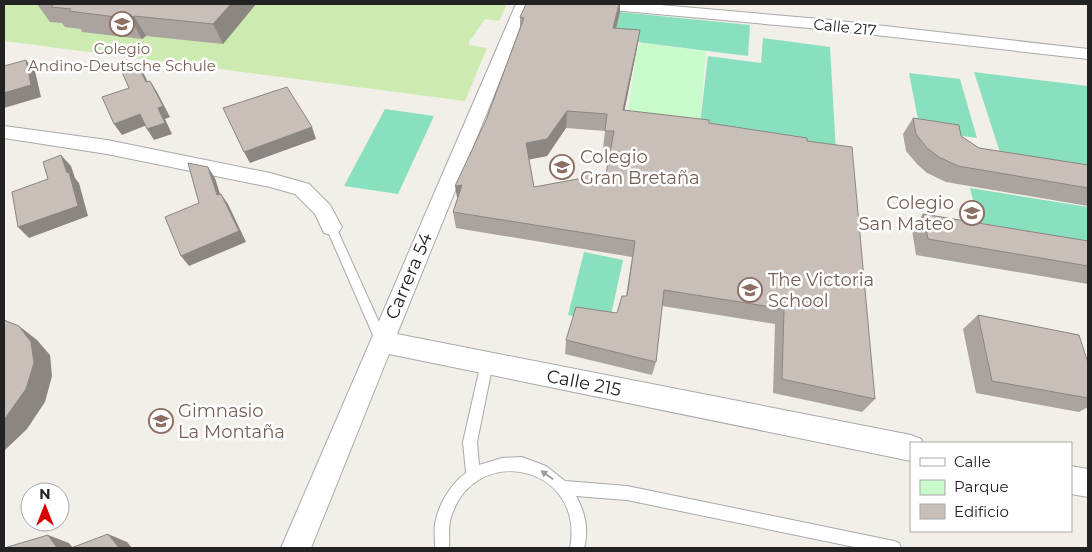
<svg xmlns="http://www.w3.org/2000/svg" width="1092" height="552" viewBox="0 0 1092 552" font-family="Montserrat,sans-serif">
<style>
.grass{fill:#cdebb0}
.park{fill:#c8facc}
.pitch{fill:#88e0be}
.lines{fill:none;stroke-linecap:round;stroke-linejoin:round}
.service-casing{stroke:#a9a9a9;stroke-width:2}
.minor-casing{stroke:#a9a9a9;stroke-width:2}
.service{fill:#fff;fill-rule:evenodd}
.minor{fill:#fff;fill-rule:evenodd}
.wall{fill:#aba49e;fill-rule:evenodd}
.shaded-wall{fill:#8b8681}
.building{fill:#c7bfb8;stroke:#8b8681;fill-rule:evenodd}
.oneway{fill:#9c9c9c}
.labels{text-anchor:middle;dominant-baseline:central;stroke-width:5;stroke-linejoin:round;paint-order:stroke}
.far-street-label{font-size:15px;fill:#222;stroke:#fff}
.far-education-label{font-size:15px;fill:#785e54;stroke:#fff}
.education-label{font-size:18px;fill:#785e54;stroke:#fff;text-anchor:start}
.street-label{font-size:18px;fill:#222;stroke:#fff}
</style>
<rect width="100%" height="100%" fill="#f2efe9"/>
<path class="grass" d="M4 4H507L499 21 485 19 469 42V45L487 48 465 101 4 41Z"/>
<path class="park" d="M642 43 706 51 699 133 626 124 637 48Z"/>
<g class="pitch">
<path d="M620 12 750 25 748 56 613 39Z"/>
<path d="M763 38 830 47 836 153 699 133 708 56 761 63Z"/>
<path d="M974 72 1088 86V178L1004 165Z"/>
<path d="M909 73 960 79 977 138 920 130Z"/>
<path d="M385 109 434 116 398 194 344 186Z"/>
<path d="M970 188 1088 207V259L983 241Z"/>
<path d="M584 252 623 260 609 324 568 315Z"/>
</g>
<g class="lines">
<defs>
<g id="service">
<path d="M331 223 336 227 388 342 386 346 382 347 378 346 376 342 326 227Z"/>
<path d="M487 357 491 359 493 363 477 442 479 465 502 458 522 457 546 466 565 481 627 486 894 541 899 543 901 548H859L627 500 576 496C585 512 589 530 584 548H570C586 464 471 440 450 521 448 530 450 539 449 548H435C435 540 434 532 435 524 438 506 450 484 466 473L463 442 481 363 483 359Z"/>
</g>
<g id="minor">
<path d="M516 4H531L397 334 911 435 921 439 923 443H911V461L389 354 311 548H281Z"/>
<path d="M594 4H649L831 20 1088 49V59L831 30 602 9 597 7Z"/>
<path d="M4 126 107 140 270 173 302 182 309 184 330 205 342 227 338 233 331 235 324 233 315 214 295 194 270 187 107 154 4 138Z"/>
<path d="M1071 466 1088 469V497L1071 494Z"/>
</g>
</defs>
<use href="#service" class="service-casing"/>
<use href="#minor" class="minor-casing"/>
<use href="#service" class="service"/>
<use href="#minor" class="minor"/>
</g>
<g class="wall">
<path d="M37 4H256L223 44 146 36 142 39 82 32 81 29 65 27 62 23 50 22Z"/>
<path d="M620 12 616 28 640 30 637 48 624 111 709 123 807 141 875 399 862 412 773 393 775 324 662 306 656 362 652 375 565 354 566 340 617 313 626 296 632 257 456 228 453 212 486 120 520 27V17ZM566 128 605 131 603 148H611L606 174 534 187 529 159 547 156Z"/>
<path d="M913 118 961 136 979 148 1088 165V206L946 182 927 173 917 164 906 151 903 134Z"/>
<path d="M923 214 1088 241V284L916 255 912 230Z"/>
<path d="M978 315 1088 363V407L1079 412 976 393 963 329Z"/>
</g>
<g class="shaded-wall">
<path d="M231 4H256L223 44 213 24Z"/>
<path d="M619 4H620V12L612 45 613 28Z"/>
<path d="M134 16 146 36 142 39 131 19Z"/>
<path d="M640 30 637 48 621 128 623 110Z"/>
<path d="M26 60 35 71 41 97 4 108V93Z"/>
<path d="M137 63 144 74 153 93 146 82Z"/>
<path d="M150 81 157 92 170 117 165 119 172 134 154 140 147 129 158 108Z"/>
<path d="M567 111 566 128 547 156 527 160 526 143Z"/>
<path d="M140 114 147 125 122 135 114 124Z"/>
<path d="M312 127 316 139 250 163 244 152Z"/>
<path d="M61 155 71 166 75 178 79 183 88 216 29 238 18 227 67 173Z"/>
<path d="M208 167 215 178 224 206 217 195Z"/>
<path d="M462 185 458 203 455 186Z"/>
<path d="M221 194 228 204 246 242 189 266 181 256Z"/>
<path d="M19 326 37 340 50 355 52 376 45 402 27 429 4 451V420Z"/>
<path d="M108 534 127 542 132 548H119Z"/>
<path d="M48 535 69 543 73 548H57Z"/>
</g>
<g class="building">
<path d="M54 4H231L213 24 134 16 131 19 69 11 71 9 51 7Z"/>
<path d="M526 4H619L613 28 640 30 623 110 709 120V123L807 138V141L852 147 875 399 782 379 784 309 664 290 656 362 566 340 576 307 617 313 622 296H627L635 241 453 212 462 185 455 186 486 120 524 18 520 17ZM567 111 607 114 605 131H614L606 174 585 171 583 178 534 187 526 143 547 139Z"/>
<path d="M26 60 31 85 4 93V66Z"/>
<path d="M137 63 146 82 150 81 163 106 158 108 165 123 147 129 140 114 114 124 102 97 129 88 121 70Z"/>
<path d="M287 87 312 127 244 152 223 108Z"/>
<path d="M913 118 959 125 961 136 979 148 1088 165V188L958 166 939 157 927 148 916 134Z"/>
<path d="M61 155 67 173 69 172 78 206 18 227 12 192 48 179 43 162Z"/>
<path d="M188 163 208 167 217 195 221 194 239 231 181 256 165 217 199 203Z"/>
<path d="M923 214 1088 241V266L928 239Z"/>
<path d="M978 315 1079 335 1088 363V398L992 381Z"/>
<path d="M4 320 19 326 31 342 34 363 26 389 6 417 4 420Z"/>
<path d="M108 534 119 548H71Z"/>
<path d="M48 535 57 548H4Z"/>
</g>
<defs><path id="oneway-solid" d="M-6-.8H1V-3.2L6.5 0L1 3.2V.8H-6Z" transform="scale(1.25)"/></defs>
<use class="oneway" href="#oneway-solid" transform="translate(547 475) rotate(-145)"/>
<defs>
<symbol id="school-ring" viewBox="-11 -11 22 22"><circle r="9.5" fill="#fff" stroke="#8d6e63" stroke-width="1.5"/><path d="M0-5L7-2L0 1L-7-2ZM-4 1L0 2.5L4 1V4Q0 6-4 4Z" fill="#8d6e63"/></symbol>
</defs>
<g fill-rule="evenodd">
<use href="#school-ring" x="108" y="10" width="28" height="28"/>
<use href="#school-ring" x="548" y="153" width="28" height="28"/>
<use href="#school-ring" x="958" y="199" width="28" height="28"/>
<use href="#school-ring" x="736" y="276" width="28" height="28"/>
<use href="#school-ring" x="147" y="407" width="28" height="28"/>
</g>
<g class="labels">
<g class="far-street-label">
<text transform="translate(845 27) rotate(6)">Calle 217</text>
</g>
<g class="far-education-label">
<text x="122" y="48">Colegio<tspan x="122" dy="17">Andino-Deutsche Schule</tspan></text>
</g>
<g class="education-label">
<text x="580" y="157">Colegio<tspan x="580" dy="21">Gran Bretaña</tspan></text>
<text x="954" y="203" text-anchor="end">Colegio<tspan x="954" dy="21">San Mateo</tspan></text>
<text x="768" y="280">The Victoria<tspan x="768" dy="21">School</tspan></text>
<text x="178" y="411">Gimnasio<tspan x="178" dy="21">La Montaña</tspan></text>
</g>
<g class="street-label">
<text transform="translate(409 276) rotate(-67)">Carrera 54</text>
<text transform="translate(584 383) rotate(11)">Calle 215</text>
</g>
</g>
<rect width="1092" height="552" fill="none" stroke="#222222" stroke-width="10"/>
<rect x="910" y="442" width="162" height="90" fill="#ffffff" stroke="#a7a7a7"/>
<rect x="920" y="458" width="25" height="8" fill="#ffffff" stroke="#a7a7a7"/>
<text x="954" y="467" font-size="15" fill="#222222">Calle</text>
<rect x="920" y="480" width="25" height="15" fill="#c8facc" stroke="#a7a7a7"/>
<text x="954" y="492" font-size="15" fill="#222222">Parque</text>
<rect x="920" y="504" width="25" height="15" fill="#c7bfb8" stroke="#a7a7a7"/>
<text x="954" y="517" font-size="15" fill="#222222">Edificio</text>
<g transform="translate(45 507)"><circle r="24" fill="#ffffff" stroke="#a7a7a7"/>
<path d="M0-4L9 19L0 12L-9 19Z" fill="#d40000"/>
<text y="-8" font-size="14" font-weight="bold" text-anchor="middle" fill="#222222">N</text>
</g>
</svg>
